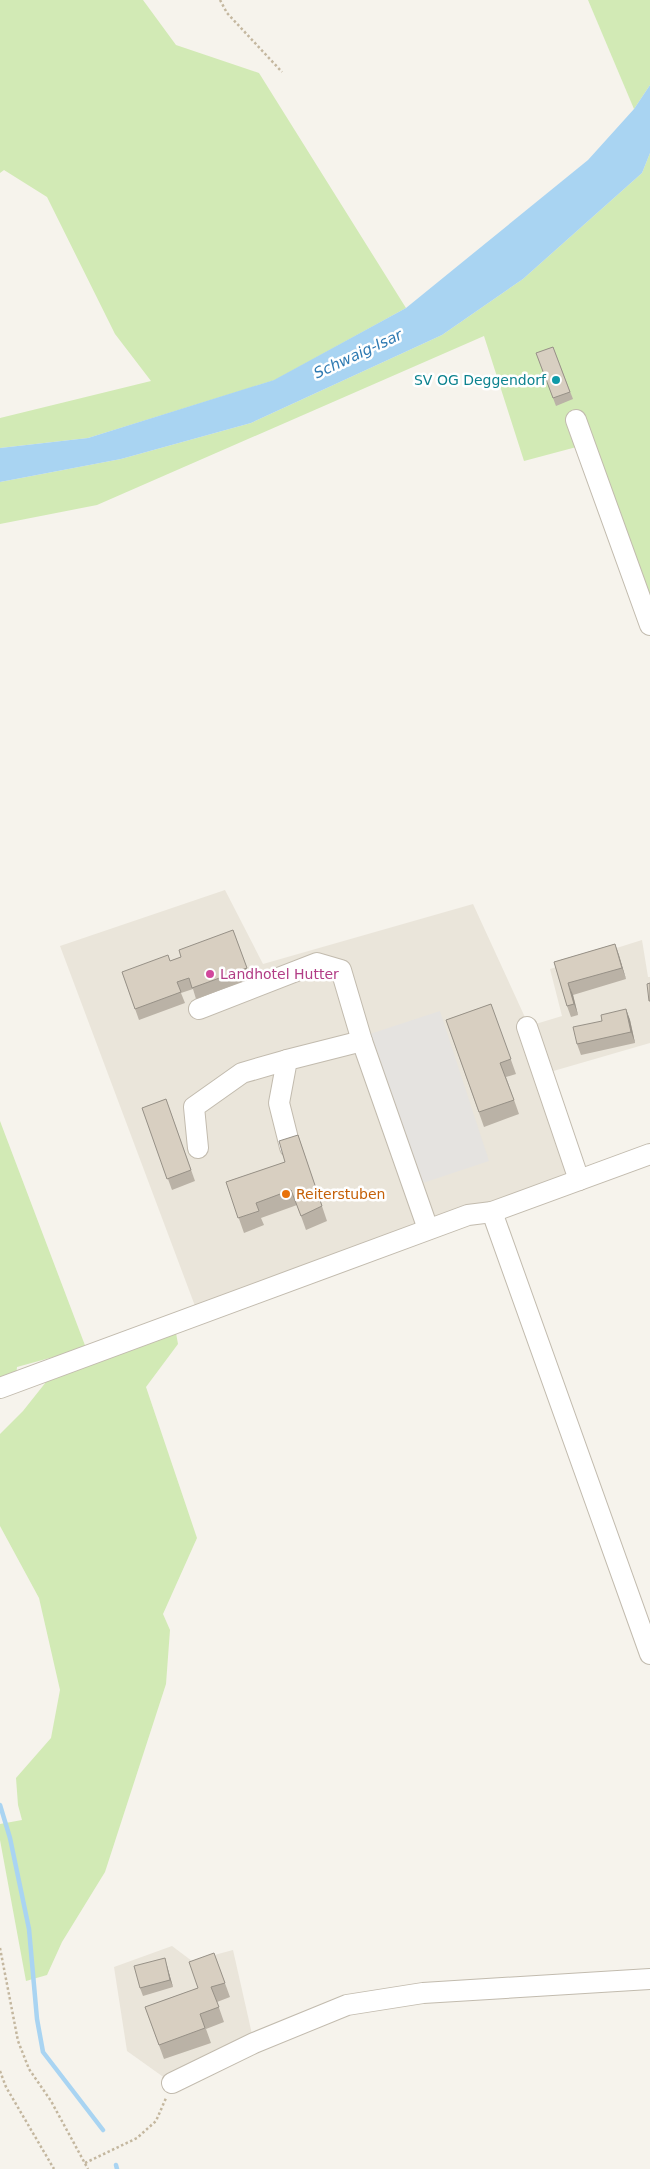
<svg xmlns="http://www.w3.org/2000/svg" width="650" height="2169" viewBox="0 0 650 2169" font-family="'DejaVu Sans',sans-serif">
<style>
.residential{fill:#eae5da}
.green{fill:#d2eab5}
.parking{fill:#e5e3e0}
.water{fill:#a9d4f2}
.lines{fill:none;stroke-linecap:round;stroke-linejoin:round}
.stream{stroke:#a9d4f2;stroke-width:4.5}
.minor-casing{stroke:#c2bbae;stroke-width:22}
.path{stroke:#c4b79f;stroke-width:2.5;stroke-dasharray:2.5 2.5;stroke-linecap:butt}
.minor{stroke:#fff;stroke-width:20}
.wall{fill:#bab2a6}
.shaded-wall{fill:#979187}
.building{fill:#d8cfc1;stroke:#979187}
.culture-dot{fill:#0f9aa8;stroke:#fff;stroke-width:2}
.hotel-dot{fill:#d1479c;stroke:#fff;stroke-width:2}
.food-dot{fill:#e8710a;stroke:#fff;stroke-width:2}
.labels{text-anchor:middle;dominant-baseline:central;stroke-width:5;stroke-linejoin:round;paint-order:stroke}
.culture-label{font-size:14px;fill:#0d838f;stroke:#fff;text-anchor:end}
.hotel-label{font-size:14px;fill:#b23c85;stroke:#fff;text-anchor:start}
.food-label{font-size:14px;fill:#c56008;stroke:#fff;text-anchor:start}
.water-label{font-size:15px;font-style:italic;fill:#2e7ab2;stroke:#fff}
</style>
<rect width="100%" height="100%" fill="#f6f3ec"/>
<g class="residential">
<path d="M225 890 263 964 473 904 529 1026 562 1016 550 969 642 940 648 977H650V1043L543 1074 579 1180 198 1314 60 946Z"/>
<path d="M172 1946 192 1961 233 1950 254 2043 169 2081 127 2051 114 1967Z"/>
</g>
<g class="green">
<path d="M0 0H143L176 45 259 73 406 308 275 380 88 438 0 448V418L151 381 115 334 47 197 4 170 0 173Z"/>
<path d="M588 0H650V85L634 109Z"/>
<path d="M650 153V623L584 445 524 461 484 336 97 505 0 524V482L121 459 251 423 442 335 523 279 642 173Z"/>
<path d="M0 1121 86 1348 17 1367 16 1377 0 1381Z"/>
<path d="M176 1333 178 1344 146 1387 197 1538 163 1614 170 1630 166 1684 105 1872 62 1942 47 1975 26 1981 0 1840V1824L22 1820 18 1805 16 1778 51 1738 60 1690 39 1598 0 1526V1434L23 1411 50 1377Z"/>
</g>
<path class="parking" d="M440 1011 489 1161 420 1184 370 1034Z"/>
<path class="water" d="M650 85V153L642 173 523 279 442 335 251 423 121 459 0 482V448L88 438 274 380 406 308 588 160 634 109Z"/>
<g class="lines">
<g class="stream">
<path d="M0 1805 10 1838 29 1929 37 2019 43 2052 103 2130"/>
<path d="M116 2165 117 2169"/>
</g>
<defs>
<g id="minor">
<path d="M576 420 650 625"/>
<path d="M199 1009 317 963 341 970 362 1041"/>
<path d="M527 1027 579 1180"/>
<path d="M290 1147 279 1103 287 1060 362 1041 428 1229"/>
<path d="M198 1148 194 1107 242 1073 287 1060"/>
<path d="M492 1212 650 1654"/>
<path d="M0 1388 468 1215 492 1212 650 1154"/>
<path d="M172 2083 254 2043 347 2005 423 1993 650 1979"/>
</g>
</defs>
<use href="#minor" class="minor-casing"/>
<g class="path">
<path d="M220 0 227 13 282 72"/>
<path d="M0 1948 18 2041 29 2069 51 2101 88 2169"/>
<path d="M0 2071 6 2087 54 2169"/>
<path d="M85 2163 137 2138 156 2121 166 2098"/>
</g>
<use href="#minor" class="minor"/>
</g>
<g class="wall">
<path d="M553 347 573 399 556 406 536 353Z"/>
<path d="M233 930 251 979 196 999 193 989 181 993 185 1003 139 1020 122 972 170 961 181 957Z"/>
<path d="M615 944 626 979 573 995 578 1015 571 1017 567 1006 554 962Z"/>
<path d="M491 1004 516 1074 506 1077 519 1114 484 1127 446 1020Z"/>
<path d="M626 1009 630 1020 635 1043 581 1055 577 1044Z"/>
<path d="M166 1099 195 1181 172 1190 142 1108Z"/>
<path d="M298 1135 327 1221 306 1230 297 1205 261 1218 264 1225 244 1233 226 1182 285 1162Z"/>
<path d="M214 1953 230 1997 217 2002 224 2022 206 2029 211 2043 164 2059 145 2007 198 1988Z"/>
<path d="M167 1966 173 1987 143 1996 140 1988Z"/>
</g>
<g class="shaded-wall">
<path d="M615 944 619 955 626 979 622 968Z"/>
<path d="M568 983 573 995 578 1015 574 1004Z"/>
<path d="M626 1009 630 1020 635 1043 631 1032Z"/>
<path d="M165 1958 167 1966 173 1987 170 1980Z"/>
</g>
<g class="building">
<path d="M553 347 570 392 553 398 536 353Z"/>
<path d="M233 930 247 968 192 988 189 978 177 982 181 992 135 1009 122 972 168 955 170 961 181 957 179 950Z"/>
<path d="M615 944 622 968 568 983 574 1004 567 1006 554 962Z"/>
<path d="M650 983V1001H649L647 984Z"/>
<path d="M491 1004 511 1059 500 1063 514 1100 479 1112 446 1020Z"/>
<path d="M626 1009 631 1032 577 1044 573 1027 602 1021 601 1015Z"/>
<path d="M166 1099 191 1170 167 1179 142 1108Z"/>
<path d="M298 1135 322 1206 301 1216 291 1190 256 1203 259 1211 238 1218 226 1182 285 1162 279 1141Z"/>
<path d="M214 1953 225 1983 211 1987 219 2007 200 2014 205 2028 159 2045 145 2007 198 1988 189 1962Z"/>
<path d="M165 1958 170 1980 140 1988 134 1966Z"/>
</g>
<circle class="culture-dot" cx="556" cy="380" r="5"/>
<circle class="hotel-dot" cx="210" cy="974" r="5"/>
<circle class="food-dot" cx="286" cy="1194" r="5"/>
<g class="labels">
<g class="culture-label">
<text x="546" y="380">SV OG Deggendorf</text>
</g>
<g class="hotel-label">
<text x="220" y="974">Landhotel Hutter</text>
</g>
<g class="food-label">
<text x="296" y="1194">Reiterstuben</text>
</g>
<g class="water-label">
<text transform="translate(358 354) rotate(-25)">Schwaig-Isar</text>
</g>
</g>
</svg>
